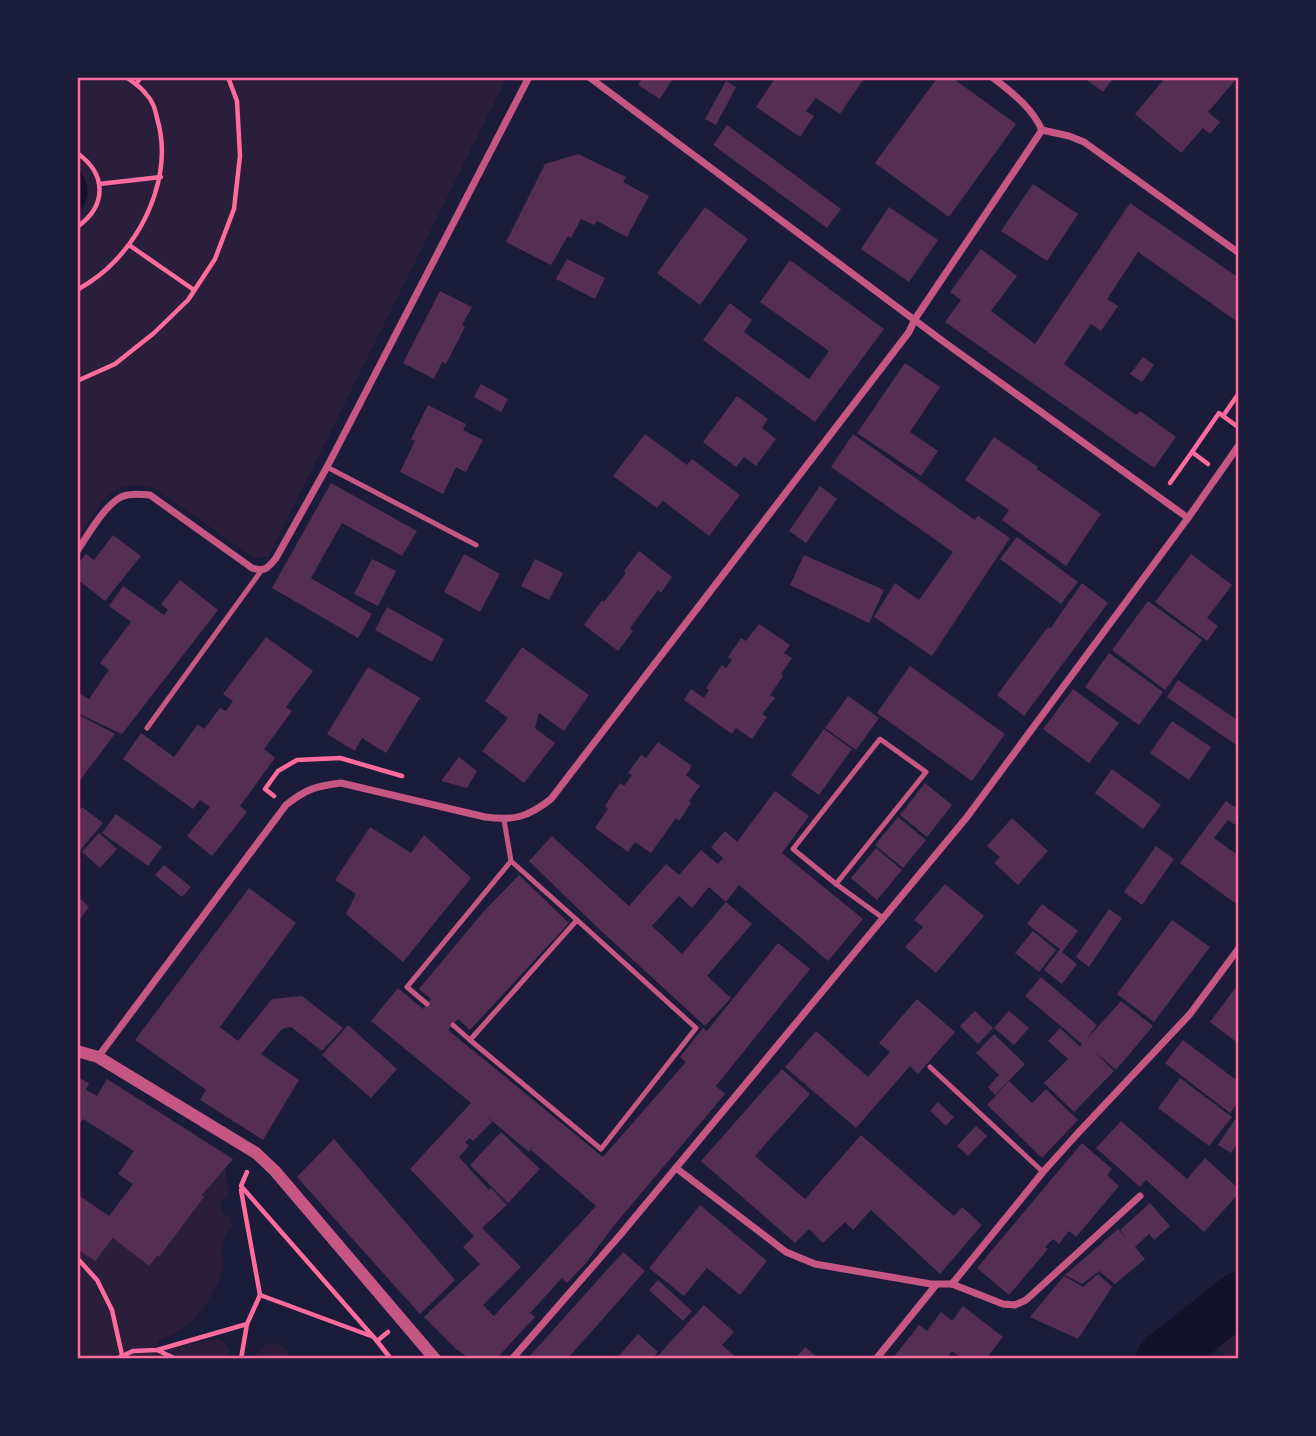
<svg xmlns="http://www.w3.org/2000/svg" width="1316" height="1436" viewBox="0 0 1316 1436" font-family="'Noto Sans',sans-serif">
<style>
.green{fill:#2a1e3b}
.water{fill:#12122b}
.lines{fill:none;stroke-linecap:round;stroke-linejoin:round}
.river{stroke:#12122b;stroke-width:52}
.building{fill:#542f53;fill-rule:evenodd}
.path{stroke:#ff6b9d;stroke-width:4.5}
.service{stroke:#c65784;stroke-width:5}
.minor{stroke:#c65784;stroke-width:7}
.tertiary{stroke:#c65784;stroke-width:12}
.neatline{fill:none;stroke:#ff6b9d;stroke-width:2.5}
</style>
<rect width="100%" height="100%" fill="#1b1b3a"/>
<g class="green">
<path d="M77 77H507L269 556 254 558 156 489C110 474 99 508 77 540Z"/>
<path d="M225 1164 229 1197C221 1199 218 1206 222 1213L229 1216 232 1225C225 1234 221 1244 222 1256 222 1258 223 1264 223 1266 221 1284 201 1315 187 1326 179 1332 167 1336 158 1341L155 1357 157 1359H77V1249L95 1260 113 1238 149 1266 158 1255 159 1256 204 1197 202 1195Z"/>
<path d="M1239 1325V1359H1229L1214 1346Z"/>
<path d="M217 1339C227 1343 231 1349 229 1359H184L169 1353V1349L207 1340Z"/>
<path d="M269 1343C280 1343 288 1348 290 1359H255L259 1349Z"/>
</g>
<path class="water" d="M77 168C91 181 91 201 77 214Z"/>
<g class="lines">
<path class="river" d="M1162 1359 1239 1298"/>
</g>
<g class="building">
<path d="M643 77H674L660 99 638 85Z"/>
<path d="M776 77H865L840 114 816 98 806 111 814 116 800 137 756 107Z"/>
<path d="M938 77H951L1016 124 949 217 875 163Z"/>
<path d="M1083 77H1114L1103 92Z"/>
<path d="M1166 77H1238L1208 112 1220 122 1210 134 1203 128 1181 153 1135 114Z"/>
<path d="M726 81 736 87 716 125 705 119Z"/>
<path d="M727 125 841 209 827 228 713 145Z"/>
<path d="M578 154 626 177 623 182 649 196 627 237 597 221 594 225 581 219 571 238 568 236 551 265 506 242 545 164Z"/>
<path d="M1033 184 1078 214 1047 261 1001 231Z"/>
<path d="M1130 203 1239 278V323L1138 252 1107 299 1118 306 1101 331 1091 324 1064 364 1136 415 1140 411 1176 437 1154 468 945 322 961 300 950 292 981 249 1017 276 991 311 1035 344Z"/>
<path d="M705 207 748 239 700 305 657 273Z"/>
<path d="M889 207 938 240 909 282 861 249Z"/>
<path d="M567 259 605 278 595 299 556 279Z"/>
<path d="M790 260 884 329 815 422 703 340 730 303 752 320 744 332 809 379 829 351 760 302Z"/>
<path d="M440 291 472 307 462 325 465 327 446 364 442 362 434 379 403 363Z"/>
<path d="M1143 357 1154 365 1142 382 1130 374Z"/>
<path d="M905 363 940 387 910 432 938 451 921 476 857 433Z"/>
<path d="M481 384 508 399 501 412 474 397Z"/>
<path d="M737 396 768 419 762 428 776 439 756 466 744 457 736 467 703 442Z"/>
<path d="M428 405 466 424 463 430 483 440 466 472 456 467 443 494 400 472 415 441 411 439Z"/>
<path d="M645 434 687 465 692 459 740 495 709 536 663 501 657 508 613 476Z"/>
<path d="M853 434 975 520 978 516 1010 538 932 656 874 617 895 583 919 600 953 552 831 467Z"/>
<path d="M994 437 1038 467 1037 469 1101 514 1066 566 1002 520 1009 510 965 480Z"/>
<path d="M331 483 417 531 402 556 342 523 311 578 372 614 358 638 272 588Z"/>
<path d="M820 486 837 499 806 543 789 531Z"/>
<path d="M113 535 141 556 105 601 77 579V565L86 554 94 560Z"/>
<path d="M1017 537 1078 582 1061 604 1000 559Z"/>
<path d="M639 551 672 577 661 593 658 590 630 628 633 631 618 651 584 625 602 600 604 602 626 573 624 571Z"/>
<path d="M464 554 500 574 480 612 444 592Z"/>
<path d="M1191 554 1232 585 1207 618 1218 626 1207 641 1155 602Z"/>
<path d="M804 555 884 590 869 623 790 585Z"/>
<path d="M372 559 396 571 378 606 354 594Z"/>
<path d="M535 559 563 573 549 600 521 586Z"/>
<path d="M180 580 218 610 122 734 77 713V692L89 699 109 670 100 663 131 622 109 606 123 586 164 615 168 610 161 604Z"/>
<path d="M1082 583 1108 603 1024 716 997 695 1048 627 1050 629Z"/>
<path d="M1148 601 1202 640 1165 690 1112 650Z"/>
<path d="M387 607 444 639 432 662 375 630Z"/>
<path d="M759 624 790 645 784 653 792 658 781 674 783 676 770 695 775 698 762 714 767 717 752 739 736 728 732 734 684 700 691 689 704 698 709 690 706 688 722 665 726 668 732 660 728 657 741 638 746 641Z"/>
<path d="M266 637 313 671 286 707 292 711 264 749 275 758 240 806 247 812 212 856 187 836 210 807 200 800 193 809 123 759 141 733 174 757 198 724 204 729 220 708 226 711 233 701 223 694Z"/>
<path d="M522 647 589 695 564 731 539 713 535 728 555 743 524 783 482 751 508 718 485 701Z"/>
<path d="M1109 653 1163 692 1139 725 1085 687Z"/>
<path d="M910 666 1005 734 972 781 877 713Z"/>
<path d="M368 667 420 698 386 753 362 738 355 751 327 734Z"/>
<path d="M1178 680 1239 721V747L1167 697Z"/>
<path d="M1073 689 1119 723 1089 763 1043 729Z"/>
<path d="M848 696 879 718 856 750 825 728Z"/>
<path d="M77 714 115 734 77 784Z"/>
<path d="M1172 721 1211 747 1189 780 1150 753Z"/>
<path d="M824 729 852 749 819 795 791 775Z"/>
<path d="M658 742 692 766 686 775 700 786 689 801 691 803 679 821 676 818 651 853 635 842 628 852 595 828 608 809 605 806 620 783 624 786 632 775 628 773 641 755 646 758Z"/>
<path d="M459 757 477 771 467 788 441 781Z"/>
<path d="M1112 769 1161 805 1143 829 1095 793Z"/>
<path d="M925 783 952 805 927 837 900 815Z"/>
<path d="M775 791 809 816 782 853 863 919 828 961 739 885 726 902 709 887 692 908 679 896 652 926 682 954 726 902 752 924 707 976 731 998 705 1026 598 928 529 861 552 836 629 906 666 864 679 875 701 850 718 864 723 858 711 847 725 831 737 842Z"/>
<path d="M1226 801 1239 810V819L1235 825 1228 820 1214 838 1239 856V906L1180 863Z"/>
<path d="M82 807 103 823 77 854V813Z"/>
<path d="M116 814 162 847 148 866 102 833Z"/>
<path d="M898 817 926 840 903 868 875 845Z"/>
<path d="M1012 818 1048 851 1018 885 994 863 1000 857 987 846Z"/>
<path d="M370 827 411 853 424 835 471 878 403 962 346 914 356 894 335 880Z"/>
<path d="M99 833 117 849 100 868 82 852Z"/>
<path d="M1156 846 1174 859 1142 905 1124 892Z"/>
<path d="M876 848 902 870 877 900 851 878Z"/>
<path d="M164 865 191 887 182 897 155 875Z"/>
<path d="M519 875 569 923 470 1030 458 1019 448 1030 603 1157 686 1062 680 1057 703 1028 707 1031 778 943 810 969 716 1086 725 1094 616 1223 586 1263 567 1283 562 1278 530 1313 535 1317 496 1359H471L457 1350 424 1317 480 1264 463 1247 474 1236 410 1169 471 1103 371 1021 398 988 423 1009 431 999 419 989 484 911ZM486 1116 529 1152 537 1142 531 1150 596 1206 494 1316 483 1305 521 1267 482 1228 507 1205 491 1188 489 1190 459 1157 469 1146 465 1142 470 1138 473 1141 492 1122Z"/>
<path d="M945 884 984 916 936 973 905 947 923 927 914 920Z"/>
<path d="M249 888 296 923 220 1027 238 1041 272 999 302 996 343 1028 322 1051 291 1027 282 1029 261 1054 299 1080 263 1140 200 1100 206 1090 135 1040Z"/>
<path d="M77 896 89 907 77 923Z"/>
<path d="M1042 904 1078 931 1062 952 1077 964 1062 984 1044 970 1060 949 1027 924Z"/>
<path d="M1109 909 1122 918 1089 967 1076 957Z"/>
<path d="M1172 920 1210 947 1154 1022 1117 994Z"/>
<path d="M1033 931 1056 950 1039 972 1015 953Z"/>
<path d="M1041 977 1097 1025 1085 1041 1121 1001 1153 1026 1116 1070 1093 1050 1114 1071 1074 1112 1044 1083 1068 1059 1048 1041 1060 1028 1080 1047 1082 1044 1025 996Z"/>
<path d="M1239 983V1044L1210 1022Z"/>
<path d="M917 999 955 1032 918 1074 910 1066 856 1128 785 1067 816 1031 868 1077 890 1052 879 1043Z"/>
<path d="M975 1011 993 1028 978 1044 960 1026Z"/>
<path d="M1009 1011 1029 1028 1014 1045 994 1028Z"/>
<path d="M348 1025 397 1069 371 1098 322 1055Z"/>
<path d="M994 1034 1025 1064 995 1095 988 1087 999 1075 976 1053Z"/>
<path d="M1183 1040 1239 1082V1101L1230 1113 1165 1063Z"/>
<path d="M782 1069 810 1094 755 1156 805 1199 861 1135 954 1216 962 1207 982 1225 940 1274 871 1210 853 1230 845 1222 823 1243 809 1229 795 1243 701 1161Z"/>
<path d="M77 1077 89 1083 86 1090 97 1096 107 1079 233 1159 202 1195 204 1197 159 1257 158 1255 149 1266 113 1238 95 1261 77 1249V1194L109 1216 133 1184 118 1174 134 1151 83 1119 77 1127Z"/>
<path d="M1180 1078 1232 1117 1209 1146 1158 1108Z"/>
<path d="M1009 1081 1032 1103 1046 1089 1078 1120 1042 1158 987 1105Z"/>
<path d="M938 1102 954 1117 946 1126 930 1111Z"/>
<path d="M1235 1119 1239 1122V1141L1231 1153 1218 1145Z"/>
<path d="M1121 1121 1187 1179 1205 1158 1239 1189V1193L1204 1232 1146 1180 1140 1187 1096 1148Z"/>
<path d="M976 1126 987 1136 968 1156 957 1146Z"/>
<path d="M501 1132 540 1169 508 1203 470 1165Z"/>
<path d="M334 1139 455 1280 420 1314 297 1177Z"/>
<path d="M1082 1143 1112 1169 1107 1175 1119 1186 1076 1237 1069 1231 1059 1244 1053 1239 1045 1247 1048 1249 1009 1295 977 1268Z"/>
<path d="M1150 1203 1170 1226 1154 1240 1149 1234 1135 1247 1145 1259 1115 1284 1099 1271 1082 1284 1065 1275 1118 1229 1127 1239 1120 1230Z"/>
<path d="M700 1205 767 1261 740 1295 707 1268 684 1296 649 1268Z"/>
<path d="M623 1252 645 1271 601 1321 567 1359H527Z"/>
<path d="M1098 1274 1112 1287 1078 1339 1030 1317 1064 1276 1083 1287Z"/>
<path d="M658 1280 692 1311 683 1321 649 1290Z"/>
<path d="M704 1305 734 1332 722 1345 738 1359H655Z"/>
<path d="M963 1306 1003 1337 986 1359H963L952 1351 946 1359H892L919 1325 927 1331 941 1312 952 1321Z"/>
<path d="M638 1334 658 1352 652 1359H616Z"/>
<path d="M805 1347 819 1359H795Z"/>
</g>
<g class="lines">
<g class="path">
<path d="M136 84 141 77"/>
<path d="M77 153C107 174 107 206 77 227"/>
<path d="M99 184 161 177"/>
<path d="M129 245 194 290"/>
<path d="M77 290C91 282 104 273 115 261 150 224 172 168 157 118 155 109 153 101 146 94 141 87 133 82 126 77"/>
<path d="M77 381 115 364 154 333 188 300 215 259 234 209 240 156 237 101 228 77"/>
<path d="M1223 416 1239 393"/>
<path d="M1192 452 1219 413 1238 427"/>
<path d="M1170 483 1192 452 1208 464"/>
<path d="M274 796 265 789 278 771 297 760 340 758 402 776"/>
<path d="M247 1172 241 1186 377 1341 388 1332"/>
<path d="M77 1258 97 1280 112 1310 122 1355"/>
<path d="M260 1295 371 1336"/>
<path d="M377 1341 391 1359"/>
<path d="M157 1350 176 1359"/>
<path d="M116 1359 133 1351 157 1350 247 1324 260 1295 241 1190"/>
<path d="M241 1359 247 1324"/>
</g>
<g class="service">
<path d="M327 467 476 545"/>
<path d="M147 728 261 571"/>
<path d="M880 739 926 772 836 884 793 849Z"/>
<path d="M504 820 511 861 577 920"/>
<path d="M836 884 883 918"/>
<path d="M577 920 696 1028 601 1149 470 1040Z"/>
<path d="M427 1004 407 987 511 861"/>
<path d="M453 1025 470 1040"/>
<path d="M930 1067 1043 1172"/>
</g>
<g class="minor">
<path d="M589 77 944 342 1188 518"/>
<path d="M992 77C1012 93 1031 106 1042 130"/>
<path d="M1042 130 1069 136 1084 142 1239 253"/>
<path d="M77 551C88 535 104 506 121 497 130 493 141 494 150 495L252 568C265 572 268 568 276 558L327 467 529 77"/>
<path d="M98 1057 286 805C306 789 316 786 341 783L485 817C514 821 528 817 551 799L909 332 915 319 1042 130"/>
<path d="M676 1168 786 1252 815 1264 931 1284H952L1003 1304 1015 1305 1026 1300 1140 1196"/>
<path d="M952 1284 1043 1172 1078 1133 1190 1014 1239 948"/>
<path d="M512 1359 621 1234 967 817 1188 518 1239 445"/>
<path d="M876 1359 936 1285"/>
</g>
<path class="tertiary" d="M77 1051 98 1057 256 1153 275 1171 435 1359"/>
</g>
<rect width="1316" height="1436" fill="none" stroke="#1b1b3a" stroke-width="158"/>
<rect x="79" y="79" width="1158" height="1278" class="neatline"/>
</svg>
